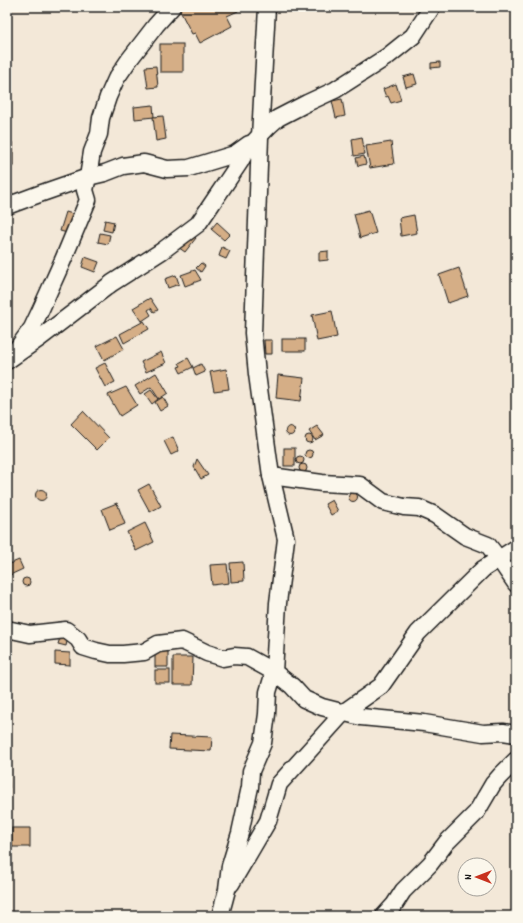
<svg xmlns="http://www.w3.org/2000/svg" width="523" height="923" viewBox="0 0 523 923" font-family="Dekko,sans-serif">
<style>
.building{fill:#d5ae86;stroke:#1c1c1c}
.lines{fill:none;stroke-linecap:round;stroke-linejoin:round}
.street-casing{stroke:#1c1c1c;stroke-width:19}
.street{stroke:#fbf7ec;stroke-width:16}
</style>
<rect width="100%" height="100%" fill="#f3e8d8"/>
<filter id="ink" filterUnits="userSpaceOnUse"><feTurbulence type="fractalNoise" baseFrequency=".025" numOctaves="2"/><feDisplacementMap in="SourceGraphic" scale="8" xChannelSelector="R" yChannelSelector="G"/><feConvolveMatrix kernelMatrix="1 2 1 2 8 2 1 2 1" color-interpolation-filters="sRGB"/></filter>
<g filter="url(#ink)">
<g class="building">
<path d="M178 7H236L238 11 227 16 232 26 200 43 195 33 192 34Z"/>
<rect x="160" y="44" width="23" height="28"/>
<path d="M440 62V67L431 68V63Z"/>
<path d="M156 66 158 87 148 88 145 67Z"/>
<path d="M414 74 417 84 406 87 403 77Z"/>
<path d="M396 84 401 100 391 103 388 96 386 97 383 89Z"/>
<path d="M342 99 345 116 336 118 332 101Z"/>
<path d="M153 105 154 117 135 119 134 107Z"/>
<path d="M163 116 166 139 156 141 153 117Z"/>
<path d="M362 137 365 154 354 156 352 139Z"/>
<path d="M391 142 394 164 370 168 366 146Z"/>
<rect x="7" y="143" width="6" height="23"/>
<path d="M364 156 366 164 358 166 356 158Z"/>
<path d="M369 210 376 233 360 238 354 214Z"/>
<path d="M66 212 76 215 71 234 60 231Z"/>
<path d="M414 215 417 233 401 236 399 218Z"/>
<path d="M105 220 114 222 112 232 103 230Z"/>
<path d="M217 222 230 234 224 240 211 229Z"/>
<path d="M188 232 196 238 185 252 175 245Z"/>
<path d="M100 233 110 235 108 244 98 242Z"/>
<path d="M222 247 230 251 226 259 219 256Z"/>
<path d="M328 251V260L319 261V252Z"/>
<path d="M85 257 99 262 95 272 82 267Z"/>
<path d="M201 263 205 266 201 272 196 268Z"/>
<path d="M459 268 468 296 448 303 439 275Z"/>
<path d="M195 270 201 280 185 286 181 275Z"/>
<path d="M176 275 179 284 168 288 165 279Z"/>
<path d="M150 298 158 310 154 312 151 308 148 310 151 315 142 321 133 308Z"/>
<path d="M332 311 337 337 317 341 312 315Z"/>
<path d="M144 321 149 329 124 343 120 334Z"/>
<path d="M117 336 124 349 104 360 97 346Z"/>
<rect x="282" y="339" width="23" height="12"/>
<path d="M264 340H272V354H265Z"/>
<path d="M161 352 166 363 146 372 141 362Z"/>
<path d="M188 358 193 367 181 373 178 367 181 366 179 363Z"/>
<path d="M105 363 115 382 105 387 95 368Z"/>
<path d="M201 364 205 372 196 376 193 368Z"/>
<path d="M226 369 229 389 214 391 210 372Z"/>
<path d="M156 373 168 393 159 399 151 387 140 394 135 386Z"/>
<path d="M278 375 304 378 301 401 276 398Z"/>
<path d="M126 387 137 405 120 416 108 395Z"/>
<path d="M151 390 158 399 152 404 145 394Z"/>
<path d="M163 397 168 406 160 411 155 402Z"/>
<path d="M83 411 109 438 97 450 71 424Z"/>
<path d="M317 426 324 435 315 440 309 431Z"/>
<circle cx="290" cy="431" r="4.5"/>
<circle cx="309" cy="439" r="4"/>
<path d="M173 437 179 451 171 455 164 441Z"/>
<rect x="284" y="448" width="11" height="18"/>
<circle cx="309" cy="454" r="4"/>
<circle cx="300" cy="460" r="4"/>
<path d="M197 459 208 475 201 479 194 467Z"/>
<circle cx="303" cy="468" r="4"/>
<path d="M149 484 161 506 150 512 138 490Z"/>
<circle cx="41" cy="495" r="5.5"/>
<circle cx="353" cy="497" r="4.5"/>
<path d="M332 500 338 511 331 515 325 504Z"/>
<path d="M117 503 125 524 110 530 102 509Z"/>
<path d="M145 523 154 542 136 551 127 532Z"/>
<path d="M19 560 23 569 10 575 7 569V565Z"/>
<path d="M243 562 244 581 231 582 230 563Z"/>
<path d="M227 564 229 583 212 585 210 565Z"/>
<circle cx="26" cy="582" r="4"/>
<path d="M61 635 68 637 66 646 58 644Z"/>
<rect x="155" y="648" width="13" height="19"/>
<path d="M55 652 70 653V665L55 664Z"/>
<path d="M173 657H193L192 685H173Z"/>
<rect x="155" y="670" width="15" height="13"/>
<path d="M170 735 212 737 211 751 169 749Z"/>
<path d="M7 761H8L9 788H7Z"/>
<rect x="12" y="828" width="18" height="19"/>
</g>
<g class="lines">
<defs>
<g id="street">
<path d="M7 206 42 193 88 177 105 173 123 166 144 163 167 169 189 168 235 154 249 144"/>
<path d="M16 350 32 328 41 309 63 260 88 200 85 190 88 177 92 152 99 134 101 118 108 97 116 79 129 60 156 25 172 7"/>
<path d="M7 361 40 338 112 283 162 251 198 224 209 208 240 162 247 149 269 126 278 118 307 103 335 90 388 56 413 36 432 7"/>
<path d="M271 476 322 483 360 485 383 502 404 507 419 508 435 515 465 536 488 545 499 559 516 584"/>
<path d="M7 629 30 634 66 630 78 639 83 647 96 651 110 654H123L144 652 158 644 182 641 207 653 223 658 234 656 247 657 274 672 292 686 304 699 322 707 361 717 424 723 483 733 503 732 516 734"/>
<path d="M231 884 268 821 279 784 344 712 381 686 418 633 483 569 516 548"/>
<path d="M220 916 227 890 230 866 240 833 250 787 251 771 263 743 267 714 268 692 274 672 278 603 286 539 271 476 257 374 253 333 260 137 267 7"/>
<path d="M384 916 394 905 403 891 430 864 446 843 476 813 493 784 500 776 516 760"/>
</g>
</defs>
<use href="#street" class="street-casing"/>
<use href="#street" class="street"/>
</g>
</g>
<rect width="523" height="923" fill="none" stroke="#fbf7ec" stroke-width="24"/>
<rect x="12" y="12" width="499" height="899" fill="none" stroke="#1c1c1c" stroke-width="1.5" filter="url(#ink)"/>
<g transform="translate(477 877) rotate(270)"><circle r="19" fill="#fbf7ec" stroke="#a29f99"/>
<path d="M0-3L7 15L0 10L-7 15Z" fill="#c8321e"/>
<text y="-6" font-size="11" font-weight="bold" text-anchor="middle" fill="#1c1c1c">N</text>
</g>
</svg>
